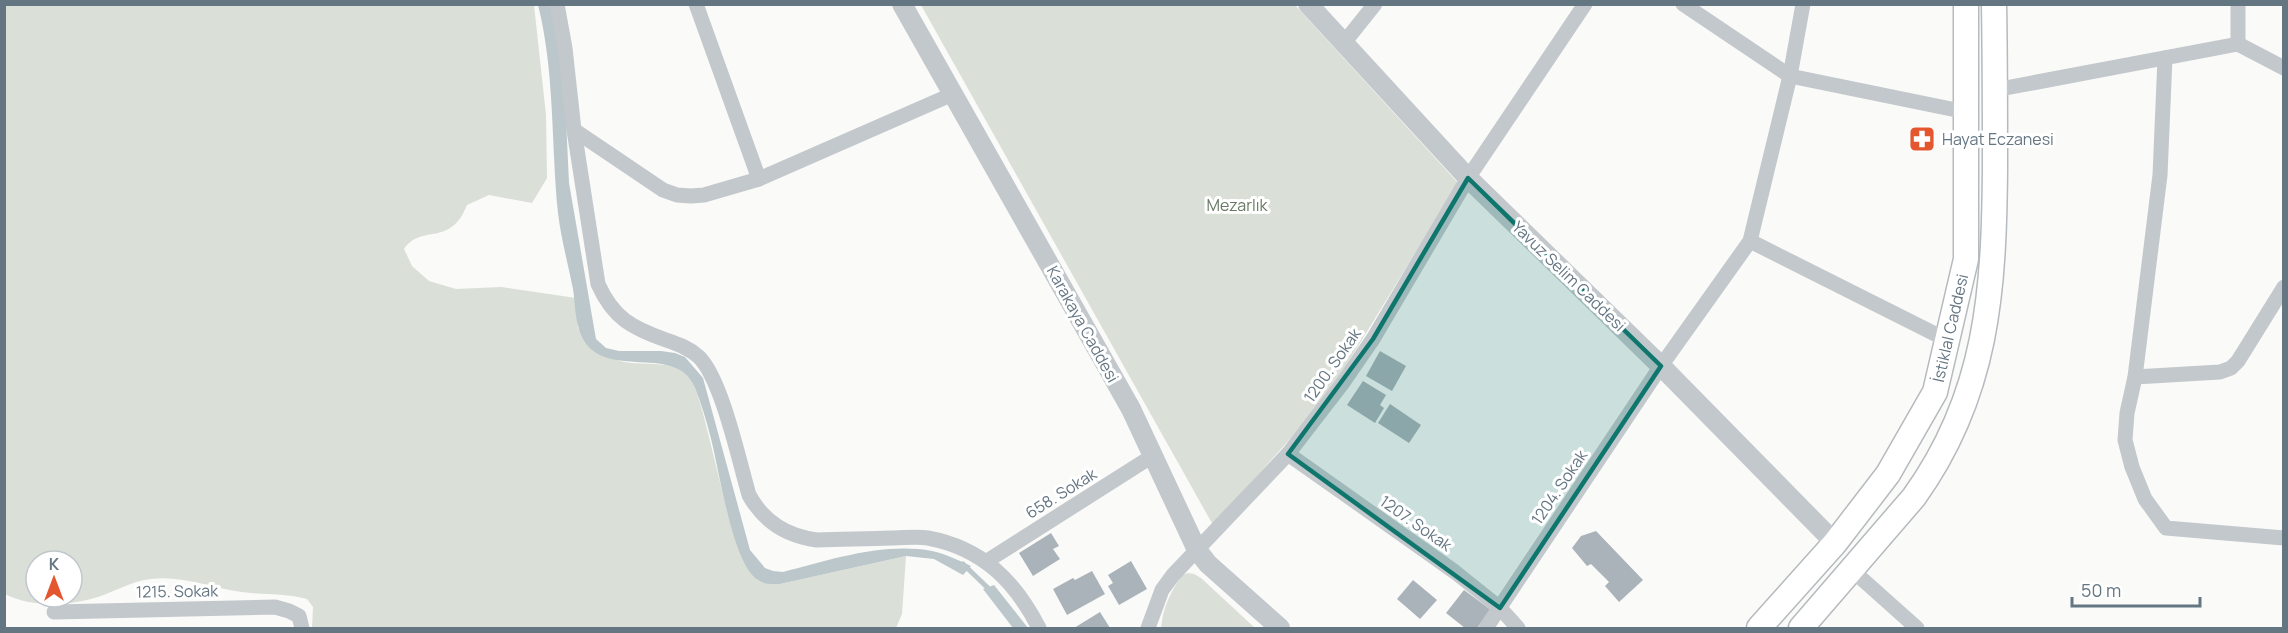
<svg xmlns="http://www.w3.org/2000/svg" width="2288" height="633" viewBox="0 0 2288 633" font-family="Manrope,sans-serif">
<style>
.green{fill:#dadfd7;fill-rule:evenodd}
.water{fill:#bbc7cb}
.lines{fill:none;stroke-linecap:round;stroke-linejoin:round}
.stream{stroke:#bbc7cb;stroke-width:5}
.building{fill:#aab3b9}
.primary-casing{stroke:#b5babe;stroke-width:27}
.minor{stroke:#c3c8cc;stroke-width:15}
.tertiary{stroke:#c3c8cc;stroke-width:20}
.primary{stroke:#fff;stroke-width:24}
.marked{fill:#0f766e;fill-opacity:0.2;stroke:#0f766e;stroke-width:4.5;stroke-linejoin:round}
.labels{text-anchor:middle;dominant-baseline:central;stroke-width:6;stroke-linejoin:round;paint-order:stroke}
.poi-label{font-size:16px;fill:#657683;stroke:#fff;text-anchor:start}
.park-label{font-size:16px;fill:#687a64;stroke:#fff}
.street-label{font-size:16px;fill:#657683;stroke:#fff}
</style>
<rect width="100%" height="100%" fill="#fafaf8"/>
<g class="green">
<path d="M4 5H534L546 115 547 178 532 203 489 195 467 205C450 248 422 223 404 249L412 266 429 281 456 289 501 287 576 298 578 328C587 336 606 357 617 360 643 369 680 354 694 386 711 425 731 562 758 580 765 584 773 584 780 584L906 556 902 614 896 628H312L313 607 307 599C286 593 263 595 242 592 212 588 182 575 151 579 129 581 112 594 91 599 65 606 29 607 5 594ZM36 561H72V597H36Z"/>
<path d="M921 5H1295L1458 183 1333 387 1307 420 1213 525Z"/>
<path d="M1188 573 1194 574 1201 578 1255 628H1161C1163 607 1170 593 1182 575Z"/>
</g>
<g class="water">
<path d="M538 5H551L563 55 569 183 596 339 606 348 619 351H661L675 353 685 357 703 378 750 550 765 568 773 571 783 572C830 560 883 542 932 551 946 554 958 560 971 566L963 575 934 559 906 556 780 584C773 584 765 585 758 580 732 564 719 467 710 435 706 419 701 403 695 388 676 339 596 387 579 329 575 317 575 302 573 289 568 264 561 238 558 213 551 144 555 72 538 5Z"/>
<path d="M994 585 1028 628H1013L983 589Z"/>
</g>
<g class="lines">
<path class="stream" d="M963 564 991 591"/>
</g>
<g class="building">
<path d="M1380 351 1406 366 1392 391 1366 376Z"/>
<path d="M1363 381 1386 395 1380 405 1384 408 1375 423 1347 405Z"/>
<path d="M1390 404 1421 425 1409 443 1378 423Z"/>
<path d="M1596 531 1643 580 1619 602 1605 586 1609 582 1591 564 1587 566 1572 548 1581 536Z"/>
<path d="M1051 533 1059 546 1053 549 1060 559 1033 576 1019 553Z"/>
<path d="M1131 561 1147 589 1119 605 1108 586 1113 583 1108 575Z"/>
<path d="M1092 571 1105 594 1067 615 1053 589 1073 578 1075 580Z"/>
<path d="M1413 580 1437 600 1420 619 1397 599Z"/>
<path d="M1464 590 1491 610 1477 628H1465L1446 613Z"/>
<path d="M1100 612 1110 628H1074Z"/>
</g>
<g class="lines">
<defs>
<g id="primary">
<path d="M1759 628 1835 543 1888 474 1935 392 1966 259V4"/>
<path d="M1801 628 1914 497C1988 394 1994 290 1995 168 1995 114 1995 59 1994 4"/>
</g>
</defs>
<use href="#primary" class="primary-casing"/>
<g class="minor">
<path d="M557 4 565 48 574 130 598 284C613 318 632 328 666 340 678 344 689 348 699 357 722 380 739 461 749 495 764 522 786 536 817 540 842 539 867 539 891 538 903 538 917 536 928 538 982 548 1015 581 1039 628"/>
<path d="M696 4 759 179"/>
<path d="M1683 4 1790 76 1966 112"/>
<path d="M1343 44 1375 4"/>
<path d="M2238 44V4"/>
<path d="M2165 58 2160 175 2135 377 2127 413 2125 440 2132 467 2145 499 2166 528 2284 538"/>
<path d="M1995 90 2238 44 2284 68"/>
<path d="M574 130 663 190 677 195 691 196 704 195 759 179 953 94"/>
<path d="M1750 241 1947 340"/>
<path d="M2135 377 2220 372 2231 368 2238 361 2284 287"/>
<path d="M1288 454 1455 572 1500 608 1518 628"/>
<path d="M987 561 1154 455"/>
<path d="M1852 570 1917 628"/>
<path d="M54 612 275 607 289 611 299 616 302 628"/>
<path d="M1148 628 1162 590 1173 575 1288 454 1342 384 1373 339 1468 178 1585 4"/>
<path d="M1486 628 1661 366 1750 241 1790 76 1803 4"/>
</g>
<g class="tertiary">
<path d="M902 4 1131 409 1197 550 1208 564 1280 628"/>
<path d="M1308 4 1468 178 1661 366 1835 543"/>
</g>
<use href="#primary" class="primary"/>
</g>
<path class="marked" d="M1468 178 1661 366 1500 608 1288 454 1373 339Z"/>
<defs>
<symbol id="pharmacy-square" viewBox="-11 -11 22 22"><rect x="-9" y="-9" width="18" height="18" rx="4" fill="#e4572e" stroke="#fff"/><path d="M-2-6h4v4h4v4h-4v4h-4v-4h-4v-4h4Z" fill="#fff"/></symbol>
</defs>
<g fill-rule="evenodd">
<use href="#pharmacy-square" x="1907" y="124" width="30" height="30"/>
</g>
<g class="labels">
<g class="poi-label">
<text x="1942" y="139">Hayat Eczanesi</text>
</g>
<g class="park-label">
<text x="1237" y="205">Mezarlık</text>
</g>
<g class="street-label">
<text transform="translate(1569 276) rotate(44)">Yavuz Selim Caddesi</text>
<text transform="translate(1083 324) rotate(61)">Karakaya Caddesi</text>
<text transform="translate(1950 328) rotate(-77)">İstiklal Caddesi</text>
<text transform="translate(1332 365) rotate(-55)">1200. Sokak</text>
<text transform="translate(1559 487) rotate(-56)">1204. Sokak</text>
<text transform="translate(1061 493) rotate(-32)">658. Sokak</text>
<text transform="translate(1416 523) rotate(35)">1207. Sokak</text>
<text transform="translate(177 591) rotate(-1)">1215. Sokak</text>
</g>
</g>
<rect width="2288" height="633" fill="none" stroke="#657683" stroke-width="12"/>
<g transform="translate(54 579)"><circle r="28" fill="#ffffff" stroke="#c1c8cd" stroke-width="1.5"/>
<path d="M0-4.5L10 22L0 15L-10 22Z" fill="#e4572e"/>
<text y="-9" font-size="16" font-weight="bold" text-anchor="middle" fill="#657683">K</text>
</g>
<path d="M2072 597v9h128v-9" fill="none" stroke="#657683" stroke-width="3"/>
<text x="2081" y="597" font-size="18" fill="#657683" stroke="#ffffff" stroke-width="4.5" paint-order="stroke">50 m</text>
</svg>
